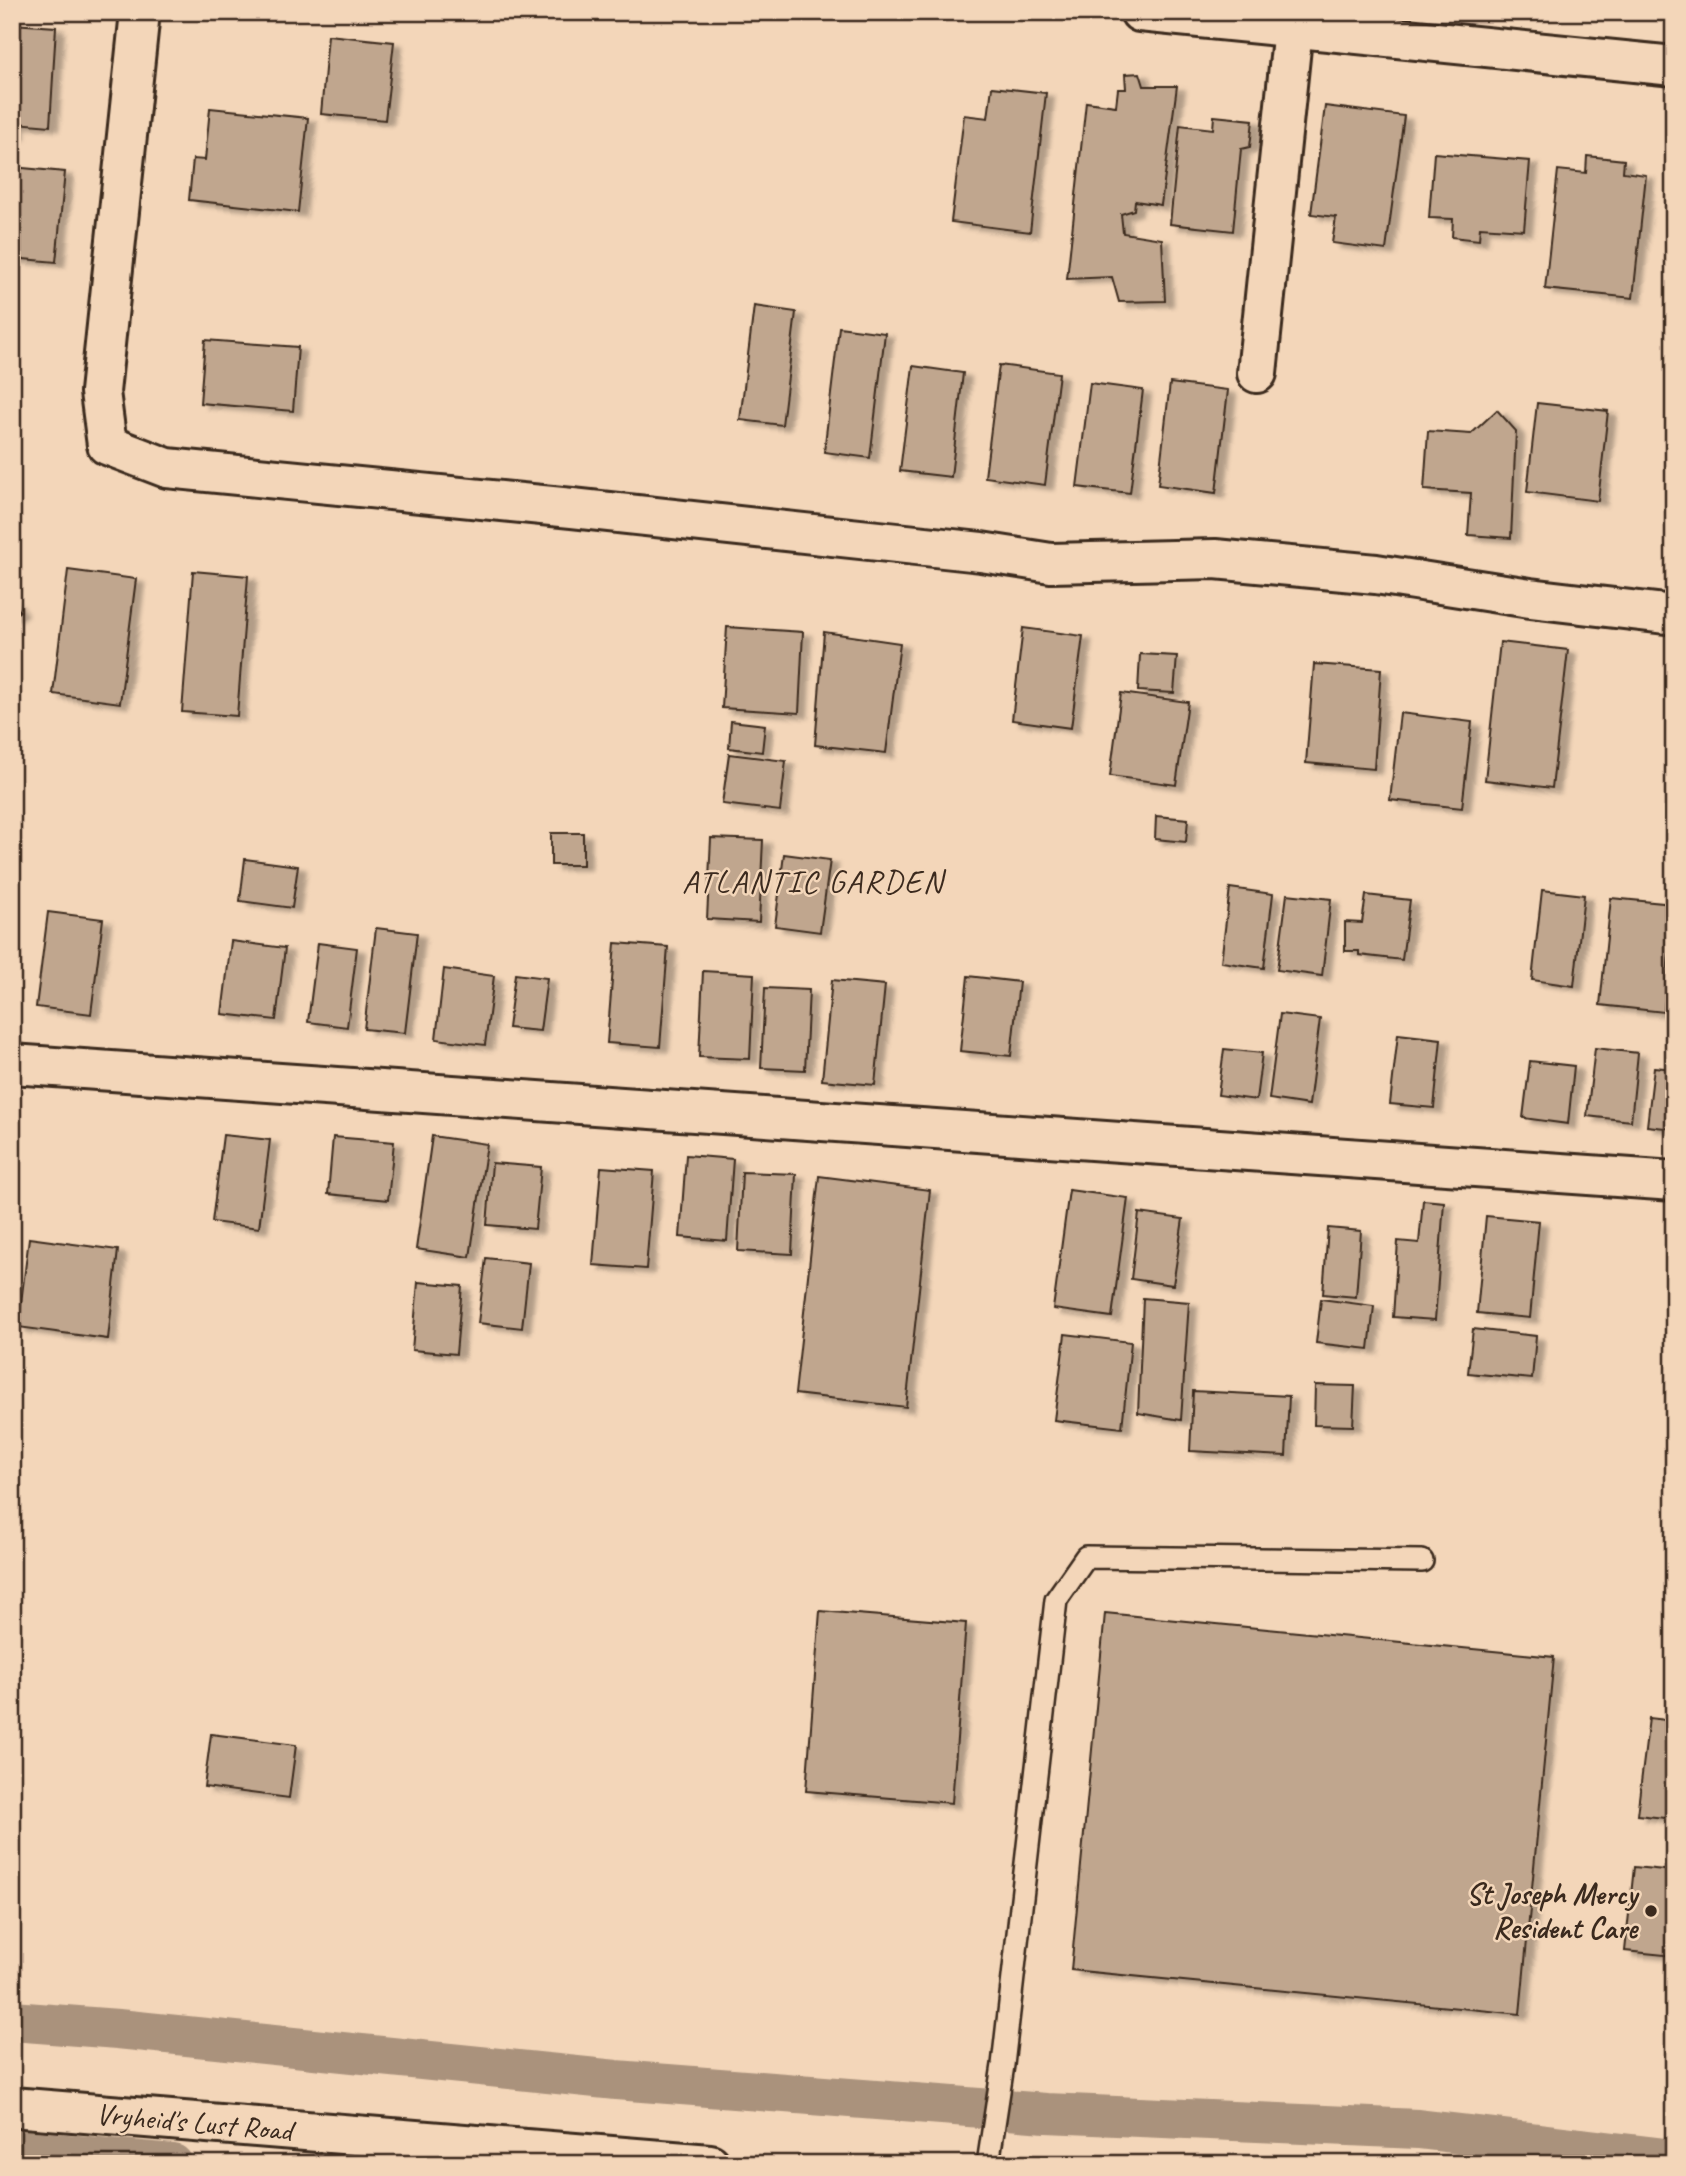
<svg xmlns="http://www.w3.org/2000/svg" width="1686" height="2176" viewBox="0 0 1686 2176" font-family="Caveat,sans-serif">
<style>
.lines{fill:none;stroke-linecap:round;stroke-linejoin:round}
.canal{stroke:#aa927c;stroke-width:40}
.building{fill:#c0a68e;stroke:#3b2a1e;stroke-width:2;filter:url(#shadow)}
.lane-casing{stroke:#3b2a1e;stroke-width:26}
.street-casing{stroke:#3b2a1e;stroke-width:44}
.lane{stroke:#f3d6b9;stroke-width:21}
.street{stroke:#f3d6b9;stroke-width:38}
.poi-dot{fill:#3b2a1e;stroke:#f3d6b9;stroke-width:2.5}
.labels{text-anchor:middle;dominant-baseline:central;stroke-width:5;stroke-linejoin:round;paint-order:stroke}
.poi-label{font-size:30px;font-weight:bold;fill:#3b2a1e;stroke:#f3d6b9;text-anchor:end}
.street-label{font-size:30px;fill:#3b2a1e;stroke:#f3d6b9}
.neighbourhood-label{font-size:32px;letter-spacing:2px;fill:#3b2a1e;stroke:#f3d6b9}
</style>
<defs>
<filter id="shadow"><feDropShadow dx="8" dy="4.5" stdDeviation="2" flood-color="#0004"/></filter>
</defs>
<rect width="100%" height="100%" fill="#f3d6b9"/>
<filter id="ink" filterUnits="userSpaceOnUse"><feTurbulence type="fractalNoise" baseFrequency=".0143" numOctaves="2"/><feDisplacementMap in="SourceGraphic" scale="14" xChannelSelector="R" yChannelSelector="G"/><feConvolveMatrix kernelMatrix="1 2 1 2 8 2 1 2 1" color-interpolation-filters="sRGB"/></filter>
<g filter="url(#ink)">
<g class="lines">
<g class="canal">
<path d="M12 2021 118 2029 616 2080 1046 2113 1418 2129 1674 2159"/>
<path d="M12 2149 173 2164"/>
</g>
</g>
<g class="building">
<path d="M12 24 56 27 50 126 17 123 16 135H12Z"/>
<path d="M328 35 394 42 385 120 321 114Z"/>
<path d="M1140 73 1144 86H1177L1161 205 1135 201 1134 210 1121 214 1123 233 1162 239 1165 301 1119 302 1112 277 1067 279 1086 102 1116 106 1118 89H1126L1125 74Z"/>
<path d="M992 87 1046 93 1030 232 951 222 964 115 988 118Z"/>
<path d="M1325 106 1404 116 1386 250 1332 243 1336 217 1311 214Z"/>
<path d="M210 108 308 118 298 212 189 200 193 159 205 160Z"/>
<path d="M1214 116 1253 120 1250 147 1241 149 1233 231 1170 224 1180 125 1213 129Z"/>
<path d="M1434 153 1530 161 1524 230 1480 227 1479 240 1452 237 1453 219 1429 218Z"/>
<path d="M1587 156 1624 160 1623 172 1646 175 1633 298 1545 289 1558 170 1586 173Z"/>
<path d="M12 167 65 172 56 262 12 258Z"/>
<path d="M754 306 796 312 782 425 740 420Z"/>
<path d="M839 327 885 333 870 458 824 452Z"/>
<path d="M205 340 298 347 293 411 200 403Z"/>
<path d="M999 365 1059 373 1045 485 985 477Z"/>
<path d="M913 366 963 373 951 477 900 471Z"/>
<path d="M1090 383 1143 390 1130 493 1077 487Z"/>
<path d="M1170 383 1228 390 1216 493 1158 485Z"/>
<path d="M1537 403 1608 411 1598 501 1527 492Z"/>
<path d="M1497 410 1516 431 1511 538 1468 535 1471 493 1424 490 1428 431 1471 434Z"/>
<path d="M68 570 136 579 120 703 53 694Z"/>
<path d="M193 571 248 576 237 716 182 712Z"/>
<path d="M12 600 20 611 12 617Z"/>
<path d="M727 627 803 632 799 713 722 708Z"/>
<path d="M1023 628 1083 636 1071 728 1012 720Z"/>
<path d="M824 632 900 643 886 753 815 745Z"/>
<path d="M1500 642 1568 650 1552 788 1485 780Z"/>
<path d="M1140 654 1177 656 1174 693 1138 691Z"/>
<path d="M1314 664 1381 669 1374 769 1306 763Z"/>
<path d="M1121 693 1188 702 1176 785 1110 776Z"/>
<path d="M1400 713 1472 722 1462 808 1390 800Z"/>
<path d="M731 721 765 725 762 752 729 748Z"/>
<path d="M729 754 786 761 780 811 722 804Z"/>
<path d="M1156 816 1188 819 1186 842 1155 839Z"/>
<rect x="551" y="833" width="32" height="32"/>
<path d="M711 838 763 840 759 922 707 919Z"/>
<path d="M784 854 830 860 820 932 775 926Z"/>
<path d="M245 859 298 866 292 908 240 901Z"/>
<path d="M1230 888 1273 894 1264 968 1221 962Z"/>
<path d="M1542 890 1584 895 1574 986 1532 980Z"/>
<path d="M1287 894 1331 899 1322 976 1277 970Z"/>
<path d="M1366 895 1410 900 1402 960 1359 955V951H1345V922L1362 923Z"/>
<path d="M1611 898 1673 904 1664 1012 1600 1005Z"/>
<path d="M48 912 103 919 91 1014 36 1007Z"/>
<path d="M376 928 417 933 405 1033 364 1029Z"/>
<path d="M231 941 285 948 276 1020 222 1014Z"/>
<path d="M318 943 357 948 347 1027 308 1022Z"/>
<path d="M615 943 668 947 660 1047 607 1043Z"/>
<path d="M444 969 494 976 485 1045 436 1039Z"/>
<path d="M703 971 754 974 750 1059 699 1057Z"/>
<path d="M515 974 547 978 540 1031 508 1028Z"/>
<path d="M968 976 1019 982 1011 1056 960 1051Z"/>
<path d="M832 980 885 985 875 1085 822 1080Z"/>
<path d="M765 988 809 990 805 1070 761 1068Z"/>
<path d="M1280 1014 1320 1019 1309 1105 1269 1099Z"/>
<path d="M1398 1034 1441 1039 1434 1108 1390 1104Z"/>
<path d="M1595 1048 1638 1053 1631 1121 1587 1116Z"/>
<path d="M1224 1049 1262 1053 1256 1100 1218 1095Z"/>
<path d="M1530 1061 1574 1066 1568 1124 1523 1118Z"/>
<path d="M1654 1067 1674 1069V1129L1647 1126Z"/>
<path d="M223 1135 270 1140 259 1228 212 1222Z"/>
<path d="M432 1136 487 1144 470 1257 416 1249Z"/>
<path d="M333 1137 394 1142 388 1200 328 1194Z"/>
<path d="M686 1155 733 1159 727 1241 680 1237Z"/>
<path d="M492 1163 541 1167 535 1229 487 1225Z"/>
<path d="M601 1167 654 1171 646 1269 593 1265Z"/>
<path d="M742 1172 796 1174 792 1254 738 1251Z"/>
<path d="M819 1176 930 1190 906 1407 795 1394Z"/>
<path d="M1069 1190 1128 1198 1112 1317 1053 1309Z"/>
<path d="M1423 1200 1444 1202 1435 1320 1393 1317 1398 1241 1419 1243Z"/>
<path d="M1139 1213 1183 1219 1173 1285 1131 1279Z"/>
<path d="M1486 1216 1539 1221 1530 1318 1477 1313Z"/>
<path d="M1328 1228 1361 1231 1356 1297 1323 1294Z"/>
<path d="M29 1238 118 1250 108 1339 18 1327Z"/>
<path d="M486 1258 529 1263 522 1328 478 1323Z"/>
<path d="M418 1282 462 1286 456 1354 412 1350Z"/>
<path d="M1143 1298 1189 1302 1181 1420 1138 1413Z"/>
<path d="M1321 1299 1374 1306 1369 1349 1316 1343Z"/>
<path d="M1473 1329 1536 1336 1532 1379 1468 1373Z"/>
<path d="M1065 1334 1131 1342 1122 1428 1054 1420Z"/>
<path d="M1315 1385 1355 1386 1353 1426 1314 1425Z"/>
<path d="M1193 1391 1289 1396 1286 1456 1190 1451Z"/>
<path d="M820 1611 966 1623 952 1803 806 1791Z"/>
<path d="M1105 1613 1554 1657 1520 2014 1071 1970Z"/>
<path d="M1649 1718 1674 1721V1819L1637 1815Z"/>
<path d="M211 1734 296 1745 289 1798 204 1787Z"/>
<path d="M1634 1867 1674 1871V1956L1625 1951Z"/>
</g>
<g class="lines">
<defs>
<path id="lane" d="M988 2164 1003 2065 1056 1600 1086 1557 1422 1561"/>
<g id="street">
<path d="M140 12 100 392 107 445 167 468 572 508 981 552 1051 563 1215 559 1376 574 1530 598 1674 615"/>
<path d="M1140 12 1674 66"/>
<path d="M1257 373 1293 28"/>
<path d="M12 1064 1674 1181"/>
<path d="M12 2107 710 2164"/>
</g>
</defs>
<use href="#lane" class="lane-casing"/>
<use href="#street" class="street-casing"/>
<use href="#lane" class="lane"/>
<use href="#street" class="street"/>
</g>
</g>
<circle class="poi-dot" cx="1651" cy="1911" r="7"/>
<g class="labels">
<g class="poi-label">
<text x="1637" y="1894">St Joseph Mercy<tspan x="1637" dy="34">Resident Care</tspan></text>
</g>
<g class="street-label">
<text transform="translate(194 2122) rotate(5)">Vryheid's Lust Road</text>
</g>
<g class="neighbourhood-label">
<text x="813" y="881">ATLANTIC GARDEN</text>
</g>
</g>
<rect width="1686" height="2176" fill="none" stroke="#f3d6b9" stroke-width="42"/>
<rect x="21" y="21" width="1644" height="2134" fill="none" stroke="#3b2a1e" stroke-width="2.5" filter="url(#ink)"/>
</svg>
